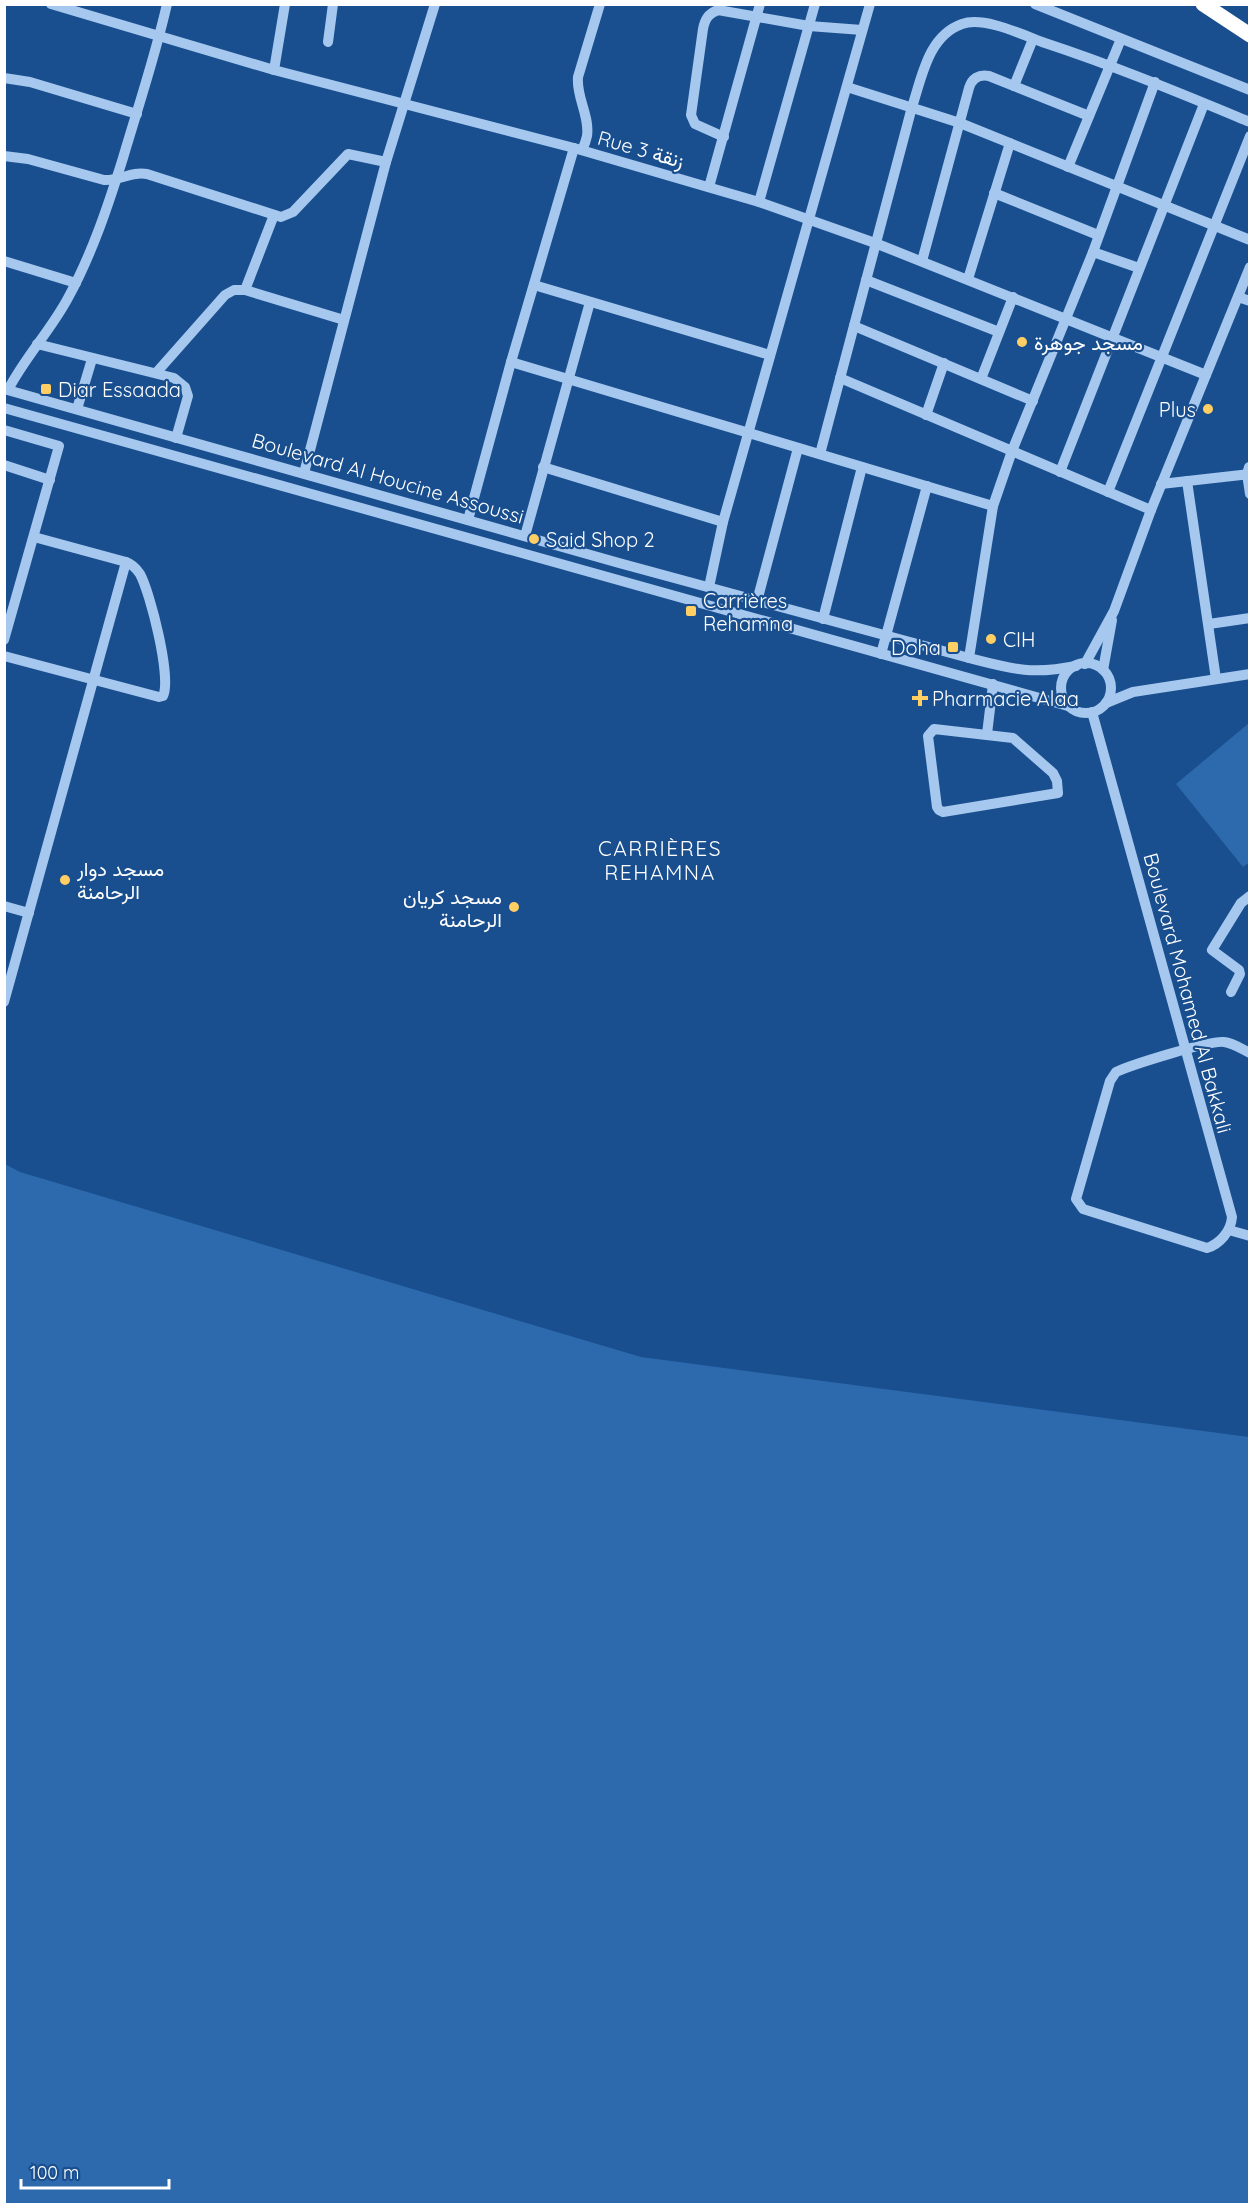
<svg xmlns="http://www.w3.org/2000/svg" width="1254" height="2209" viewBox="0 0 1254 2209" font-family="Quicksand,Vazirmatn,sans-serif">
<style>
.green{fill:#2c69ad}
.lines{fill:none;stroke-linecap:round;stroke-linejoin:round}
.minor{stroke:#a6c8ef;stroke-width:10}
.highway{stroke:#fff;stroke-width:15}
.poi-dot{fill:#ffcf64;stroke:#194f8f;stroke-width:2}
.labels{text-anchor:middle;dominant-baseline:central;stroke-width:4.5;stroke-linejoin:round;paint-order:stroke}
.street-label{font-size:20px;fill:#fff;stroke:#194f8f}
.poi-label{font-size:20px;fill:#fff;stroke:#194f8f;text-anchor:start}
.neighbourhood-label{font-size:21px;letter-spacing:1.5px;fill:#fff;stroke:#194f8f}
</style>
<rect width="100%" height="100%" fill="#194f8f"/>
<g class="green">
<path d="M1249 723 1250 862 1243 867 1176 784Z"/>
<path d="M5 1164 20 1172 641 1357 1249 1437V2204H5Z"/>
</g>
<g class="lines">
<g class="minor">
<path d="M51 4 274 70 574 148 759 202 875 243 1206 375"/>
<path d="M1035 4 1250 90"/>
<path d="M328 42 333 4"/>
<path d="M274 70 285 4"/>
<path d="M4 78 30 82 137 114"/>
<path d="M1014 86 1033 39"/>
<path d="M847 87 960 123 1250 240"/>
<path d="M724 137 695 124 691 115 703 29C705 19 708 14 718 10L809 26 862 30"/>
<path d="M582 150C584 146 586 141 587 136 590 116 576 97 578 77L600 4"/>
<path d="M4 156 28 159 104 180C120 181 131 171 147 174L281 217 293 212 348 154 386 162"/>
<path d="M1068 167 1121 39"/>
<path d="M709 187 760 4"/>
<path d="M994 193 1098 235"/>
<path d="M759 202 815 4"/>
<path d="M1093 252 1139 268"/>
<path d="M4 261 76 283"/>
<path d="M922 261 969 88C972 78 979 74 989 76L1089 116"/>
<path d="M968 279 1010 143"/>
<path d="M866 280 999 332"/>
<path d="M534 285 770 355"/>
<path d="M245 290 274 215"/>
<path d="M1238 297 1250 301"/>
<path d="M854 326 1033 401"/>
<path d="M37 344 174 378 185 387 188 396 176 438"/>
<path d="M511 362 993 506"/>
<path d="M156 373 225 295 234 290H245L344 320"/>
<path d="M840 378 1151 510"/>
<path d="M981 379 1013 297"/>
<path d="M4 389 619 563 969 658C1012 669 1031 675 1076 666"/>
<path d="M8 390C25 357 51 330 68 298 92 254 108 206 123 158 138 107 155 57 167 4"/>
<path d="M4 408 1068 706"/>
<path d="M77 409 92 359"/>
<path d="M926 415 944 363"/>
<path d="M4 430 59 446 4 640"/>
<path d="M820 454 912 107C922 77 928 36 962 24 984 16 1023 35 1045 43 1115 66 1182 94 1250 122"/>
<path d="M4 465 50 480"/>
<path d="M543 467 723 522"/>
<path d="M1249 467 1247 474 1250 494"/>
<path d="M1060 472 1204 104"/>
<path d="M304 473 386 162 435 4"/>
<path d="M1187 481 1216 679"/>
<path d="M1161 484 1250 474"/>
<path d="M1108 492 1250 136"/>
<path d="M468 520 511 362 574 148"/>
<path d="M525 536 590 302"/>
<path d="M709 587 723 522 870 4"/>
<path d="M757 601 798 448"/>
<path d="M823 619 862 467"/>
<path d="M1209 624 1250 618"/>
<path d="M881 654 927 486"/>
<path d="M4 656 159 697 163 696C172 678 150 592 140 574 136 568 132 564 126 562L34 537"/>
<path d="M969 658 993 506 1012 451 1093 252 1155 82"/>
<circle cx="1086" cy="688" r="25"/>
<path d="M1085 664 1114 611 1151 510 1250 267"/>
<path d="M1103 670 1112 620"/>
<path d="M1106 703 1133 692 1250 674"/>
<path d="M1092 712 1232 1217C1231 1231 1220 1244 1207 1248L1083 1209 1076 1199 1110 1081 1116 1072C1131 1065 1210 1040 1224 1042 1233 1043 1242 1049 1250 1053"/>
<path d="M934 729 1013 738 1053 773 1057 781 1058 793 943 812 939 810 937 807 928 736Z"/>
<path d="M987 734 993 684"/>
<path d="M4 906 29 913"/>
<path d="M1231 992 1240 974 1239 970 1212 950 1241 903 1250 896"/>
<path d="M4 1002 126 562"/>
<path d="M1229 1230 1250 1236"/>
</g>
<path class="highway" d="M1203 4 1250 35"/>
</g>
<g class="poi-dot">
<circle cx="1022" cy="342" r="6"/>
<rect x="40" y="383" width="12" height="12" rx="3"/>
<circle cx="1208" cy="409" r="6"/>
<circle cx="534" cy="539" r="6"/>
<rect x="685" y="605" width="12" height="12" rx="3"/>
<circle cx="991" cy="639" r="6"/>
<rect x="947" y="641" width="12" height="12" rx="3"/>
<path d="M917 689h6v6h6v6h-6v6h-6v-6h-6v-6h6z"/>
<circle cx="65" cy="880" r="6"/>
<circle cx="514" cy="907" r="6"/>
</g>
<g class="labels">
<g class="street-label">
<text transform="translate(641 149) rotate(16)">Rue 3 زنقة</text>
<text transform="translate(388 478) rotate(16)">Boulevard Al Houcine Assoussi</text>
<text transform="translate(1188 993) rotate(75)">Boulevard Mohamed Al Bakkali</text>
</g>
<g class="poi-label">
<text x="1034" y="342">مسجد جوهرة</text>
<text x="58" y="389">Diar Essaada</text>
<text x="1196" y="409" text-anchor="end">Plus</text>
<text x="546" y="539">Said Shop 2</text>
<text x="703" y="600">Carrières<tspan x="703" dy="23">Rehamna</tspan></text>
<text x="1003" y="639">CIH</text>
<text x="941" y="647" text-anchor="end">Doha</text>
<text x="932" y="698">Pharmacie Alaa</text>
<text x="77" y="868">مسجد دوار<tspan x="77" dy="23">الرحامنة</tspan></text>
<text x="502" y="896" text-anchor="end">مسجد كريان<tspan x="502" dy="23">الرحامنة</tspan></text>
</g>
<g class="neighbourhood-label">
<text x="660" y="848">CARRIÈRES<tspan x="660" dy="24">REHAMNA</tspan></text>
</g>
</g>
<rect width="1254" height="2209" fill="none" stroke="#ffffff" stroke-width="12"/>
<path d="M21 2179v9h148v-9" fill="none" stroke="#ffffff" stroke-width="3"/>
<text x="30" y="2179" font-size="18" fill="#ffffff" stroke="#194f8f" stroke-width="4.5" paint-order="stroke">100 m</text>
</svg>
